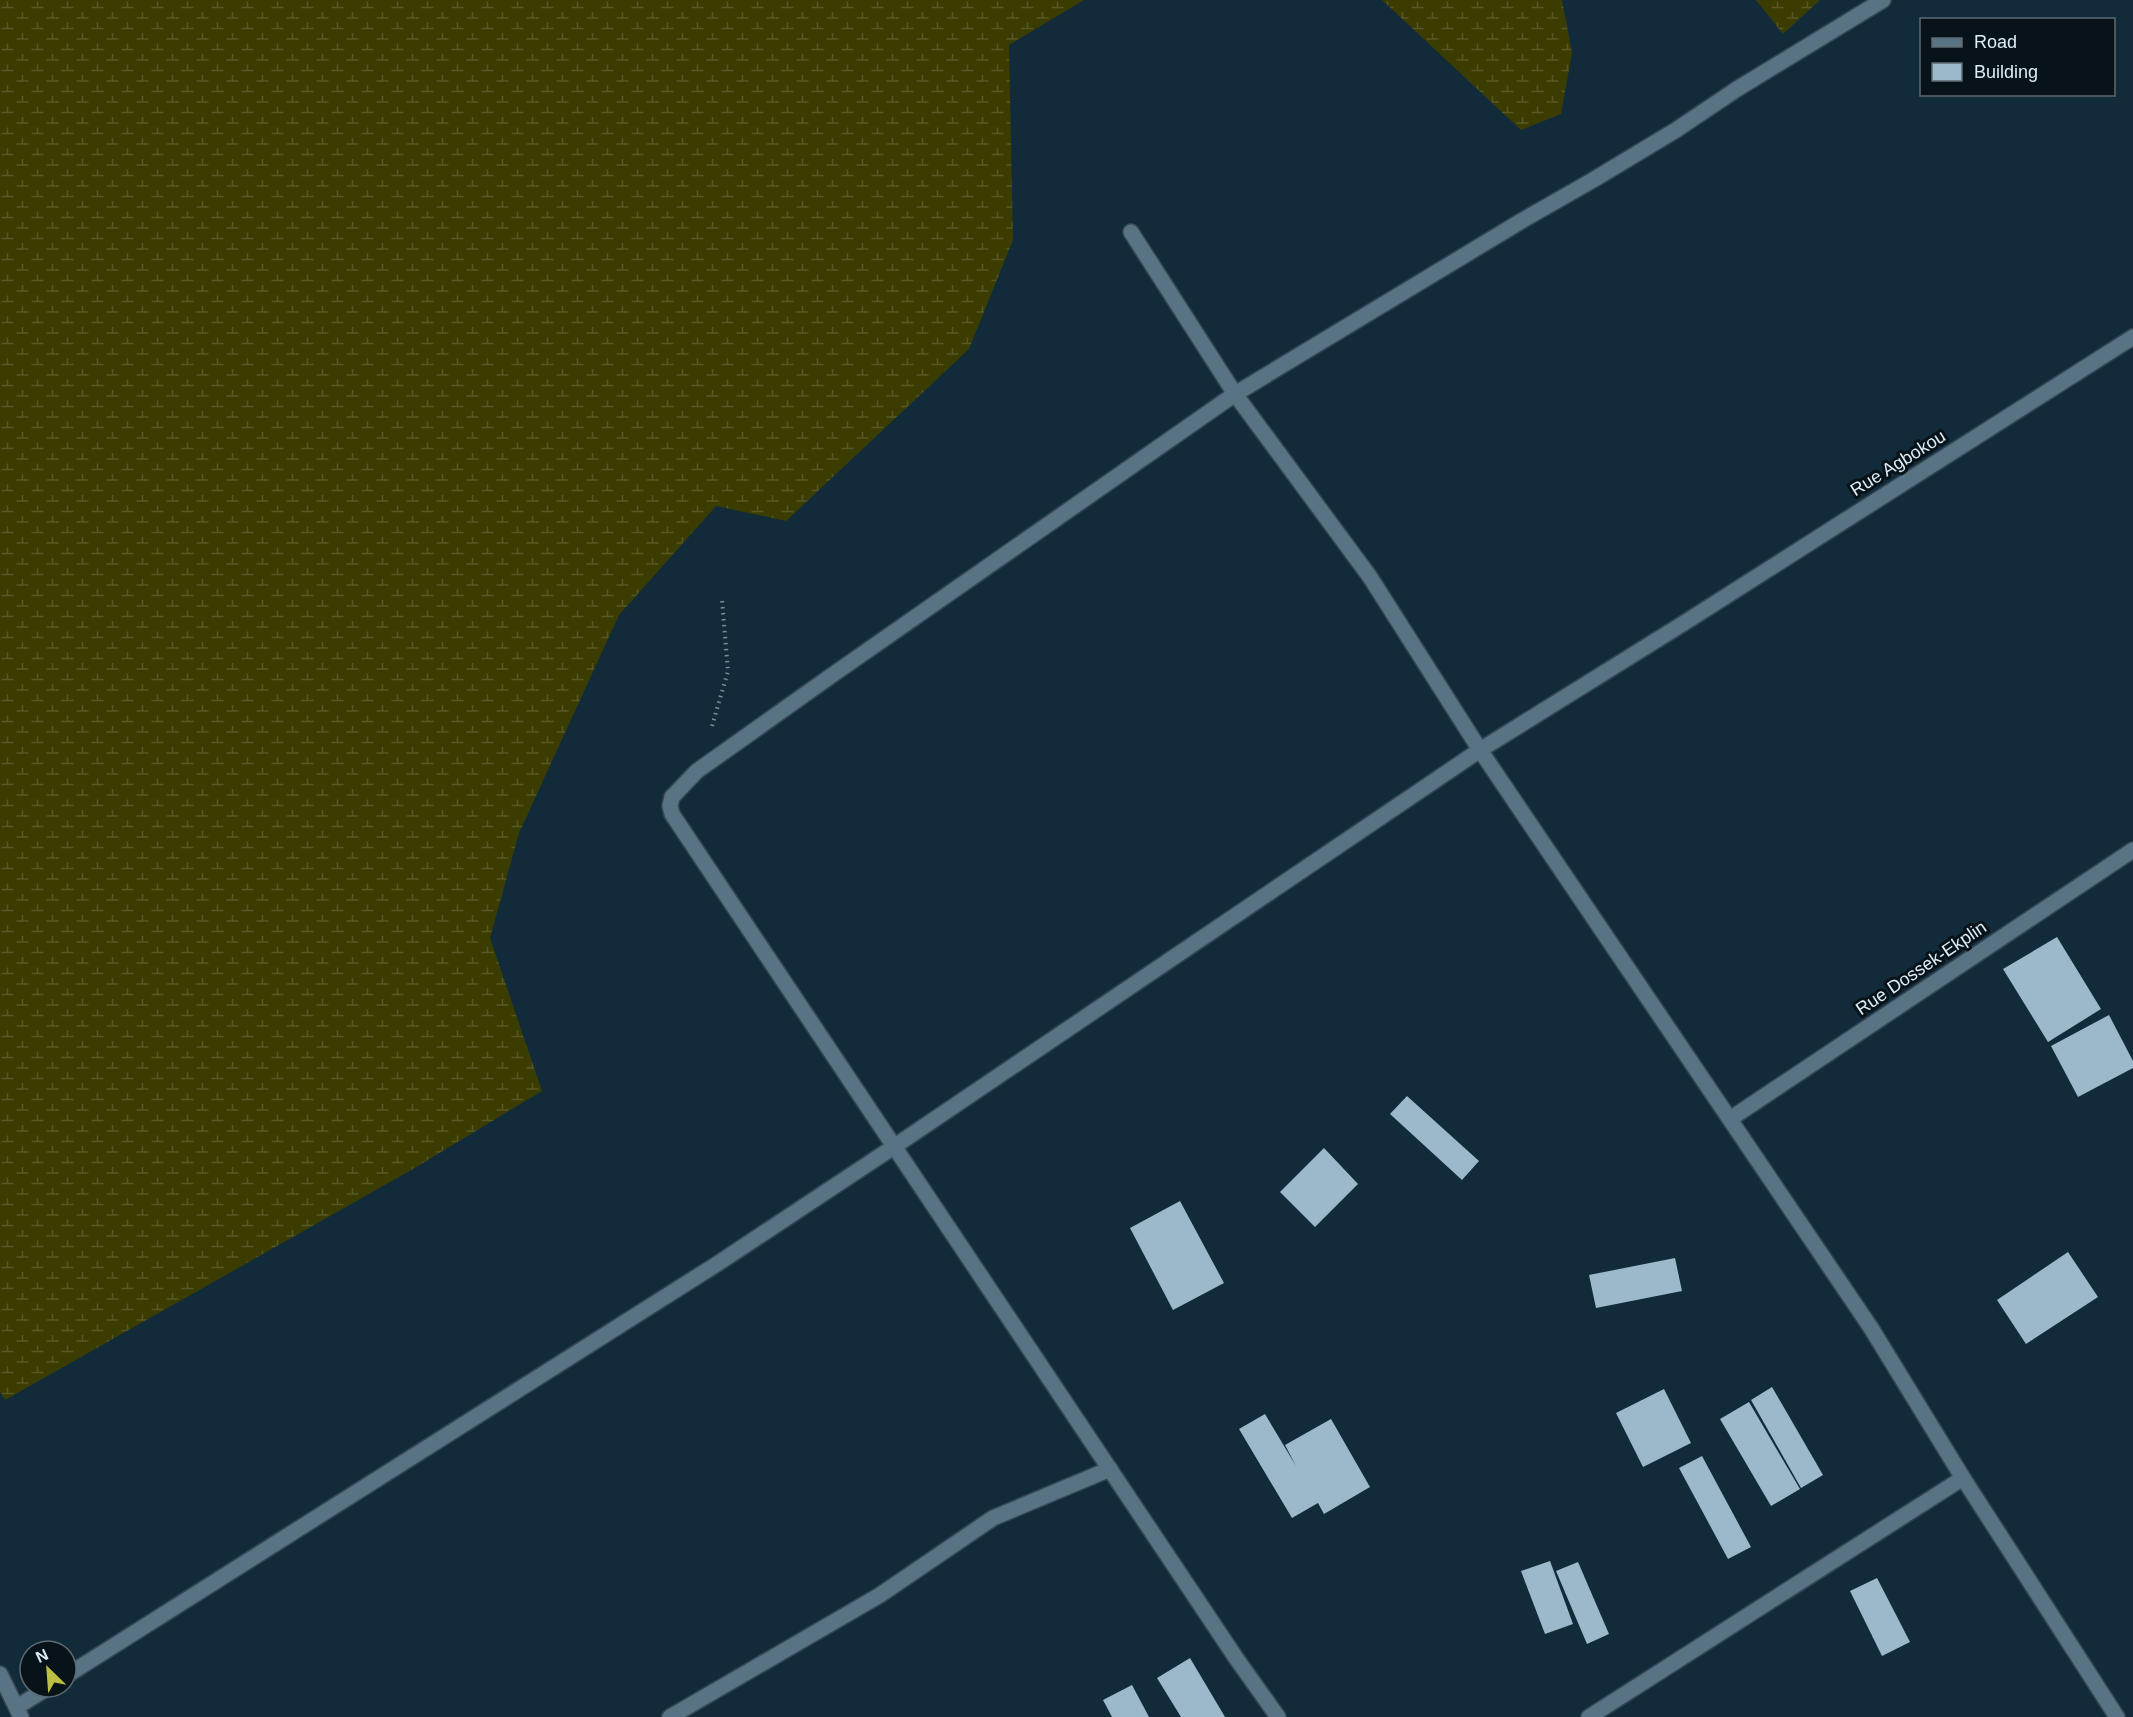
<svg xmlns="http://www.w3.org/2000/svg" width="2133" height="1717" viewBox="0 0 2133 1717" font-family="Arial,sans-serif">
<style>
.wetland{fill:url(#wetland-marsh)}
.building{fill:#9cb9cb}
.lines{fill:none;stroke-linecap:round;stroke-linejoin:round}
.street-casing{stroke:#354754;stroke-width:18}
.path{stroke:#798d99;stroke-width:4;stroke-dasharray:1.5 4.5;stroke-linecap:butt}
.street{stroke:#587384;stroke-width:15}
.labels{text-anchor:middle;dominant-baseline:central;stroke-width:6;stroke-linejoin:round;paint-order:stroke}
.street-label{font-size:18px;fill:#ddecf6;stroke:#081319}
</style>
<defs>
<pattern id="wetland-marsh" width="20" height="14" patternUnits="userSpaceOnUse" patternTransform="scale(1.5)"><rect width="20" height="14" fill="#3b3c00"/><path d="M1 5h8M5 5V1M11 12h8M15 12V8" fill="none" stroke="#575826"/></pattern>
</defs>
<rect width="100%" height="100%" fill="#122b3a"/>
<g class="wetland">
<path d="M0 0H1084L1009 45 1013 240 969 349 786 521 716 506 619 615 519 833 490 938 542 1091 413 1169 5 1400 0 1392Z"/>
<path d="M1382 0H1562L1572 53 1561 114 1521 130Z"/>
<path d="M1756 0H1820L1783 34Z"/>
</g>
<g class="building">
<path d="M2057 937 2101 1009 2048 1042 2003 969Z"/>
<path d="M2109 1015 2133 1061V1068L2078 1097 2051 1046Z"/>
<path d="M1407 1096 1479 1161 1462 1180 1390 1114Z"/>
<path d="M1324 1148 1358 1184 1315 1227 1280 1192Z"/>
<path d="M1180 1201 1224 1283 1173 1310 1130 1228Z"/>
<path d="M2068 1252 2098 1297 2026 1344 1997 1300Z"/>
<path d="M1675 1258 1682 1291 1596 1308 1589 1275Z"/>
<path d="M1772 1387 1823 1475 1801 1488 1751 1400Z"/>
<path d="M1664 1389 1691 1443 1643 1467 1616 1413Z"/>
<path d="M1749 1402 1800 1489 1771 1506 1720 1419Z"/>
<path d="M1265 1414 1296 1466 1285 1445 1331 1419 1370 1487 1324 1514 1318 1503 1292 1518 1239 1429Z"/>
<path d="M1702 1456 1751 1547 1728 1559 1679 1468Z"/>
<path d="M1550 1561 1573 1624 1545 1634 1521 1571Z"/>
<path d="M1578 1562 1609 1634 1587 1644 1556 1571Z"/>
<path d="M1877 1578 1910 1642 1882 1656 1850 1591Z"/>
<path d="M1190 1658 1225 1717H1181L1157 1678Z"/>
<path d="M1132 1685 1149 1717H1112L1103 1700Z"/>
</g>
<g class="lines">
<defs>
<g id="street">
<path d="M1131 232 1235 394 1370 577 1480 750 1871 1328 1963 1478 2117 1717"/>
<path d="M1730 1119 2133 850"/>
<path d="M0 1674 21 1717"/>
<path d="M66 1676 717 1264 895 1146 1480 750 1684 623 2133 337"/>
<path d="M17 1707 49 1687"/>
<path d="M670 1717 880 1595 993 1518 1110 1469"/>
<path d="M1278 1717 1236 1658 672 814 670 806 672 797 697 771 828 678 1235 394 1523 220 1593 180 1676 130 1737 89 1883 0"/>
<path d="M1589 1717 1963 1478"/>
</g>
</defs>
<use href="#street" class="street-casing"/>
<path class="path" d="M712 726 728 671 722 600"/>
<use href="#street" class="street"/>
</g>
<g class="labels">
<g class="street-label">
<text transform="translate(1898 463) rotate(-32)">Rue Agbokou</text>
<text transform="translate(1921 968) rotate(-34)">Rue Dossek-Ekplin</text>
</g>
</g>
<rect x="1920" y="18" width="195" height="78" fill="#081319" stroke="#5d6a71" stroke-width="1.5"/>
<rect x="1932" y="38" width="30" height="9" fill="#587384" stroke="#5d6a71" stroke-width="1.5"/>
<text x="1974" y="48" font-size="18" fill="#ddecf6">Road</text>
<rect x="1932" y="63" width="30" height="18" fill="#9cb9cb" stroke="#5d6a71" stroke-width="1.5"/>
<text x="1974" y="78" font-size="18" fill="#ddecf6">Building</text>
<g transform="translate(48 1669) rotate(335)"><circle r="28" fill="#081319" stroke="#5d6a71" stroke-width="1.5"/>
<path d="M0-4.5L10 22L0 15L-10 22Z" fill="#bcbf44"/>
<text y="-9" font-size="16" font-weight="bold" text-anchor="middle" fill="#ddecf6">N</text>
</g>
</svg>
